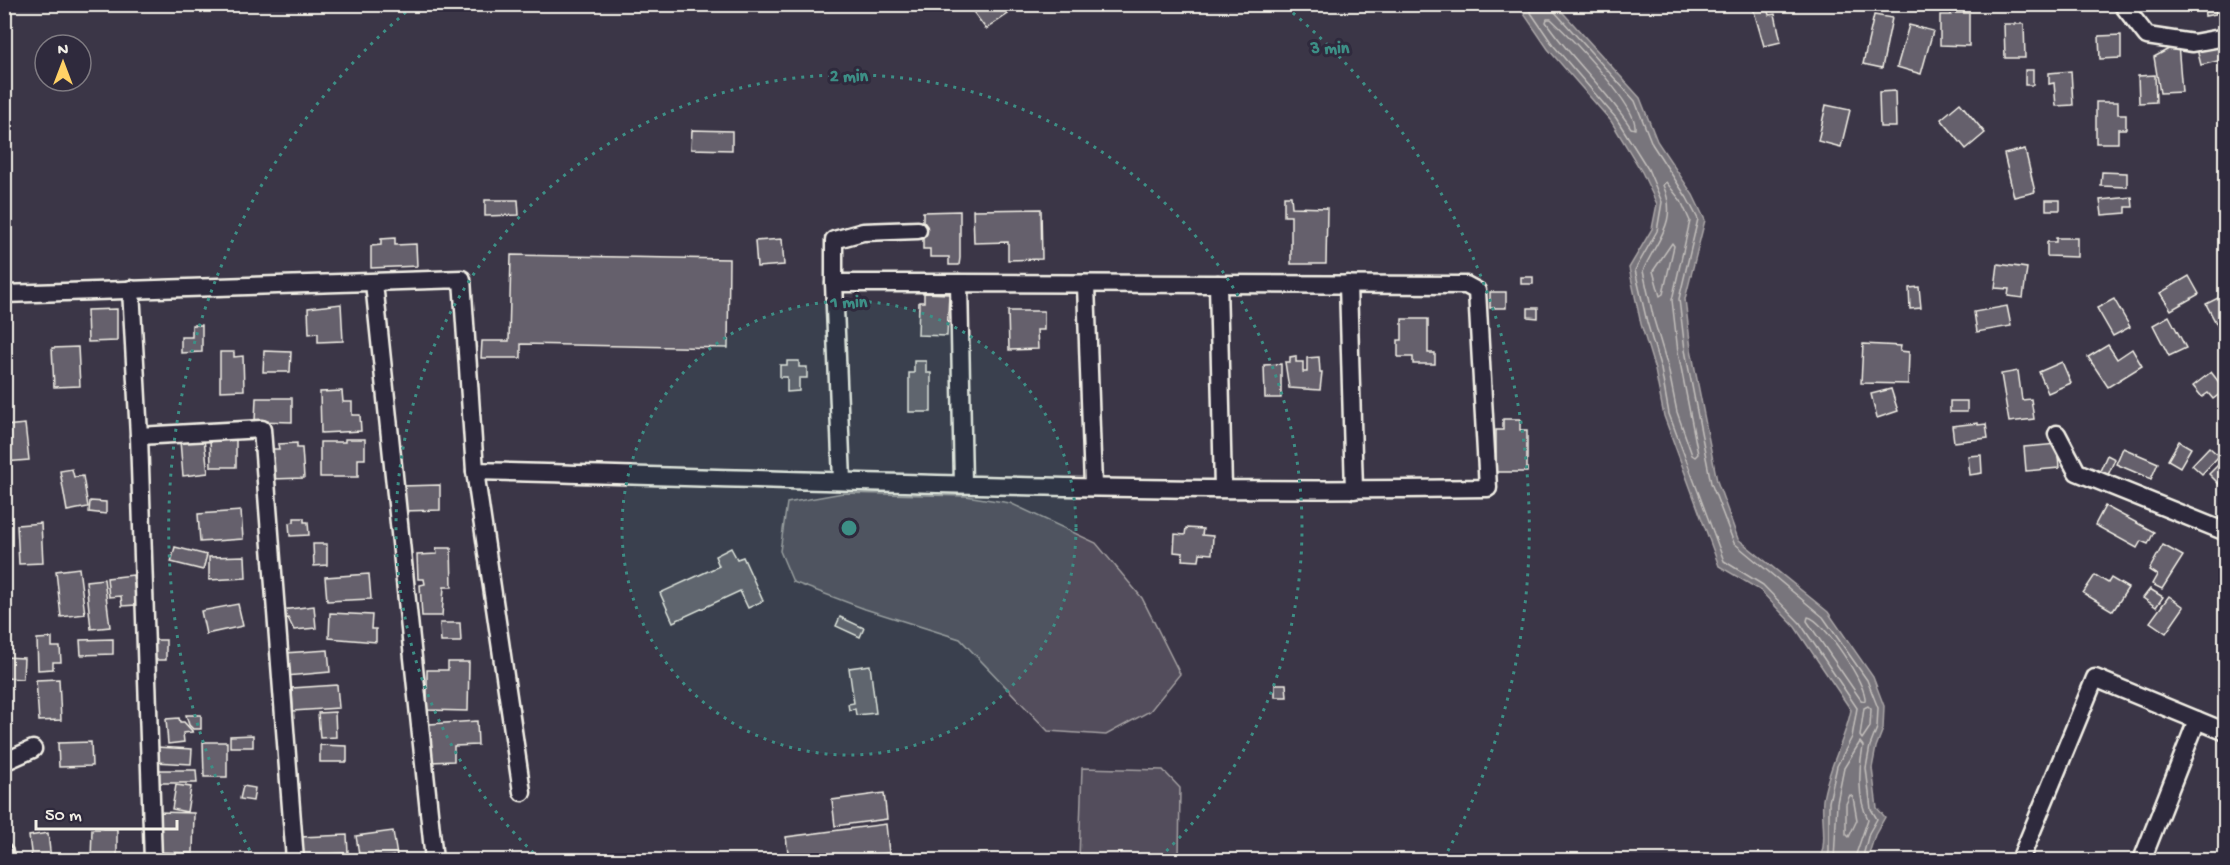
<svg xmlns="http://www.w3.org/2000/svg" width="2230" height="865" viewBox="0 0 2230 865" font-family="'Gochi Hand',sans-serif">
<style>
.green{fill:#534e5c;stroke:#a4a0a2;stroke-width:1.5}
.water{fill:#78747b;stroke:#aaa6a7;stroke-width:1.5}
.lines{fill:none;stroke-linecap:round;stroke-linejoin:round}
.shore{stroke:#c2bfbc;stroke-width:1.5}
.building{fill:#65616c;stroke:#f4f1e8;stroke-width:1.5}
.street-casing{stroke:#f4f1e8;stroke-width:21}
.street{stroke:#2f2a3d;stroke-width:16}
.ring{fill:none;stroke:#3d8f86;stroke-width:3;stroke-dasharray:3 6}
.centre{fill:#3d8f86;stroke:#2f2a3d;stroke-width:3}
.ring-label{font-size:18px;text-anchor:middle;font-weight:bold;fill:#3d8f86;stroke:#2f2a3d;stroke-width:6;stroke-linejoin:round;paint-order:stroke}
</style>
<rect width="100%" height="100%" fill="#3b3647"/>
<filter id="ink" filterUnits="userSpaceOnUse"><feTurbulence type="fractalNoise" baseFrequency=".0167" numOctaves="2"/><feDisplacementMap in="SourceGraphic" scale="12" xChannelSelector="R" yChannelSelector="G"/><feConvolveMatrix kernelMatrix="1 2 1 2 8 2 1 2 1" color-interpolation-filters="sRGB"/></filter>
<g filter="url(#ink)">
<g class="green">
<path d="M843 493 966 496 1010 503 1096 543 1142 598 1180 674 1150 711 1106 735 1048 731 960 639 865 609 793 582 780 551 787 503Z"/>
<path d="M1082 768 1163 770 1180 788 1179 860H1079Z"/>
</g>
<path class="water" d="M1518 5H1556L1640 98 1657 141 1693 195 1705 220 1685 299 1691 349 1717 481 1738 539 1828 612 1873 677 1884 706 1883 729 1876 747 1872 768 1877 808 1885 817 1875 835 1867 860H1819C1828 842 1821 820 1823 800 1828 767 1845 741 1851 710L1795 627 1760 590 1719 566 1664 416 1655 370 1641 324 1629 268 1652 229 1657 204 1642 172 1611 121 1548 49Z"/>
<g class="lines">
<g class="shore">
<path d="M1525 4 1553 45 1616 118 1648 169 1662 202 1657 231 1635 270 1647 322 1661 369 1669 414 1724 561 1763 585 1800 623 1857 708 1852 737 1837 766 1829 802V852L1826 860"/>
<path d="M1552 4 1554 11 1635 101 1652 144 1687 198 1698 219 1679 299 1685 350 1711 483 1734 543 1823 617 1867 680 1878 708 1877 728 1870 746 1866 768 1871 809 1877 819 1869 833 1862 860"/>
<path d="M1547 19H1551C1569 36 1639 107 1635 129L1631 128C1607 90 1572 60 1546 22Z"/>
<path d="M1666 182 1681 201 1690 221 1672 300 1678 352 1698 454 1695 457 1692 455 1677 412 1668 367 1654 320 1643 271C1657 239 1679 222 1663 185Z"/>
<path d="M1672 243 1674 246 1663 294 1660 296 1653 271Z"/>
<path d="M1808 617C1823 619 1868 686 1865 701L1861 700 1807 621Z"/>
<path d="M1868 706 1871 709 1870 727 1862 739 1860 736 1864 708Z"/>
<path d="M1850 795 1853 797 1857 820 1849 837 1846 834V804Z"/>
<path d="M1834 860 1837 803 1844 768 1860 742 1863 746C1859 768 1857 799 1868 819L1854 860"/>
</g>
</g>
<g class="building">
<path d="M979 4H1002L1008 14 986 29 972 10Z"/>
<path d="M1766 4 1769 15 1775 14 1781 42 1764 46 1753 8Z"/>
<path d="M2204 4H2215L2216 14 2205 16Z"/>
<path d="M1951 13H1969V46L1940 45V15H1951Z"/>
<path d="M1874 15 1892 18 1882 68 1863 64Z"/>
<path d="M2004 24H2024L2025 58H2005Z"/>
<path d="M1909 25 1933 31 1921 74 1897 67Z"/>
<path d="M2121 35V58L2100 59 2099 36Z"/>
<path d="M2226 41V59L2201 65 2197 49Z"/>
<path d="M2178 44 2182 92 2160 93 2154 57Z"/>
<rect x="2025" y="70" width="8" height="15"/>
<path d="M2071 71 2073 105 2056 106 2054 83 2049 84V73Z"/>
<path d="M2155 75 2156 102 2139 103 2138 76Z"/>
<path d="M1895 91 1896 127H1880L1879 92Z"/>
<path d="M2096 102H2118V114H2126V129H2118V143H2096Z"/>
<path d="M1960 103 1985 133 1966 149 1941 119Z"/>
<path d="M1826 105 1850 110 1841 147 1818 141Z"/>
<path d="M692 130 732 131V150L691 149Z"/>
<path d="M2025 149 2035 192 2014 197 2004 154Z"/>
<path d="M2102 172 2127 173V187L2101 186Z"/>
<path d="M1284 196H1291L1292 207 1327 208 1326 264H1291V216H1284Z"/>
<path d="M2132 197 2133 207H2126V213L2102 215 2100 200Z"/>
<path d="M485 200H518L519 215 485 216Z"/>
<rect x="2046" y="200" width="14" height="10"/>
<path d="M1041 209 1042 259 1008 260V242L974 243 973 210Z"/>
<path d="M960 211V258L959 265H949V257H930V249H923V212Z"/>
<path d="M395 238V245L416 244 417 266 371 268V246L381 245V239Z"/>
<path d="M2056 238H2077V257L2047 256V242H2056Z"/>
<path d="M782 239 784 265 757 267 755 241Z"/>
<path d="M511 255 729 259 728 348 521 344V358H481L482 341H509Z"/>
<path d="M1998 264 2027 268 2023 298 2008 296 2009 289 1995 288Z"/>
<path d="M2189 276 2199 294 2171 310 2160 293Z"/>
<rect x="1521" y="277" width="12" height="7"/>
<path d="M1919 287 1921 308 1910 309 1909 288Z"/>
<rect x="1490" y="292" width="16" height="16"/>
<path d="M924 293 949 294 947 336 918 335 919 302H924Z"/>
<path d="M2226 294V320L2217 325 2206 304Z"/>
<path d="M2114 299 2130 327 2113 336 2097 308Z"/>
<path d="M341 304 343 341 318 342V333L309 334 308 308Z"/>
<path d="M2007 306 2011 326 1977 332 1974 312Z"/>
<path d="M1528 308H1538V318L1528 317Z"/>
<path d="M117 309V341L88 342 87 310Z"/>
<path d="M1008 311H1044V330H1037L1038 349 1009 350Z"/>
<path d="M2169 316 2186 348 2169 356 2153 325Z"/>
<path d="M1402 319H1428V353H1435V364H1413V357H1398V340H1402Z"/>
<path d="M192 325H202V352L181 353V337H192Z"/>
<path d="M1863 344 1901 346 1900 351 1909 352 1908 384 1861 383Z"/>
<path d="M2108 345 2117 359 2132 349 2142 366 2108 387 2088 357Z"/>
<path d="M78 347 80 386 54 387 52 348Z"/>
<path d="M264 351 291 352 290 372H263Z"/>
<path d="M220 352H234V357L243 356 244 390 220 391Z"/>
<path d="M1296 356V362H1303V372H1307V358L1319 357 1320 372H1322L1320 390 1289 388 1285 362H1290V357Z"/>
<path d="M787 361H799V367H807V378H799V391L787 392V377H780V365H787Z"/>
<path d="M914 361H926V373H931V412H909V373H914Z"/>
<path d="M2062 362 2071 383 2048 393 2039 372Z"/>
<path d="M1281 364V398H1265L1264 365Z"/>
<path d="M2018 371 2022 400 2031 399 2034 419 2009 422 2001 374Z"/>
<path d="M2211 372 2225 390 2213 399 2208 393 2202 397 2193 386Z"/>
<path d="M1891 389 1898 411 1877 418 1871 394Z"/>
<path d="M342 391 343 402H352V415H360L361 431 321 433 320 392Z"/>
<path d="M256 398H292V422L255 421Z"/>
<rect x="1950" y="401" width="17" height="11"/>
<path d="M1503 419H1520V430H1527V472H1496V430H1503Z"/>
<path d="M1978 423V425L1986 424 1988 438 1954 442 1952 426Z"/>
<path d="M25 424 29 460 4 462V426Z"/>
<path d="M236 436V467H211L210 437Z"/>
<path d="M204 439 208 473 183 476 180 441Z"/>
<path d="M345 439H365V459H358V477H320V442H345Z"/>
<path d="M2179 441 2191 448 2180 467 2168 460Z"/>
<path d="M297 443V448H302L304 478 272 479 270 449H279L278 444Z"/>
<path d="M2057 444 2059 468 2026 471 2024 447Z"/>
<path d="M2209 447 2219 456 2202 474 2192 465Z"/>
<path d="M2123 448 2158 463 2151 479 2116 464Z"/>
<path d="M1981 455 1982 473 1970 475 1968 456Z"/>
<path d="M2107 455 2115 459 2108 475 2100 471Z"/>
<path d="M2225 458 2226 486 2223 488 2209 474Z"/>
<path d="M72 469 74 477 83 476 88 507 67 511 60 471Z"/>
<path d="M440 485V510L402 511 401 486Z"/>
<path d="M90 501 106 502V514L89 512Z"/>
<path d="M2105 506 2154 532 2148 544 2141 541 2137 548 2095 525Z"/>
<path d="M241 511 243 539 200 542 198 514Z"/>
<path d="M294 518H304V522H308L309 535 290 536 289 523 294 522Z"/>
<path d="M41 523 43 563 19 564 17 525Z"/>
<path d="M1186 528 1203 529 1202 535 1213 536 1212 554 1200 553 1199 561 1182 560 1183 553 1174 552 1175 534 1185 535Z"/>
<path d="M313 544H327V565L314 566Z"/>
<path d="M2163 545 2183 556 2162 589 2152 584 2157 575 2149 570Z"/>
<path d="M175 547 207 555 203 570 171 562Z"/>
<path d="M436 548H451L452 587H444L442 616H422L420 585 425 584 424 579H418L417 555 437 554Z"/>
<path d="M731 548 737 559 743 557 763 601 748 608 740 591 673 622 660 593 719 566 715 556Z"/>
<path d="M245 556 246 578 209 580V557Z"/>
<path d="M79 568 85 614 61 617 56 571Z"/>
<path d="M369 574 371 599 327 601 325 577Z"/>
<path d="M133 575 136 605 122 606 121 596 109 597 107 578Z"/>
<path d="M2095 575 2108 583 2111 578 2128 588 2113 611 2083 593Z"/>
<path d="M104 579 110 627 91 629 86 581Z"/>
<path d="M2150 589 2163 597 2156 607 2143 598Z"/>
<path d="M2169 596 2184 607 2166 633 2150 622Z"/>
<path d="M238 604 243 626 206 634 201 611Z"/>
<path d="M314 606 316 628 294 630 288 618 282 619 281 610Z"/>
<path d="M330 613 372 615 371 629H376V642L329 638Z"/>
<path d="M840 617 864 628 860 637 836 626Z"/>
<path d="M440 623H460L461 642H441Z"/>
<path d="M52 638V647H60L61 662H53V669L38 670 37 639Z"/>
<path d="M113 639V654L81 655 80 640Z"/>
<rect x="152" y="640" width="14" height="20"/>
<path d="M328 650 330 672 286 676 284 653Z"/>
<path d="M4 657 24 658 23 679 4 678Z"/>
<path d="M448 662H469L468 711 427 710V670H448Z"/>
<path d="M870 665 876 713 856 715 855 709 849 710 848 704 854 703 849 668Z"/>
<path d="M59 679 61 720 39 721 36 680Z"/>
<path d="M1275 684H1286L1287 697H1275Z"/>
<path d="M337 685 339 708 293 711 292 688Z"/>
<path d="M335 712 336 737 320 738 318 713Z"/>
<path d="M186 715H201V729H193L189 725Z"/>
<path d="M179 718 180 722H184L193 732 183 733 184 742 168 744 166 719Z"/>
<path d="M477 721 478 745 454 746V761L431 762 429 724Z"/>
<path d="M253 735V747H230V736Z"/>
<path d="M91 742 92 766 59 767 58 743Z"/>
<path d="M203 742H227V777H204Z"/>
<path d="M320 745 347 746V762H320Z"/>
<path d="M156 747 192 749 191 764 155 762Z"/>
<path d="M157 770H196L197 783H157Z"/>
<path d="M176 785 191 787 187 812 172 809Z"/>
<path d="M243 786 255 788 253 801 240 799Z"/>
<path d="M884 793 887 819 835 826 832 800Z"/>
<path d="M158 812 194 813 193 853 157 852Z"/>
<path d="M886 824 889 853 851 858V860H789L786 837Z"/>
<path d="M92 829H117V860H91Z"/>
<path d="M393 831 397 856 360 860 356 836Z"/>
<path d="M48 833 51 860H32L29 836Z"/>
<path d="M347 835 348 853 301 855 300 837Z"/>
<path d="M158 856 193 857V860H158Z"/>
</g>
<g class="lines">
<defs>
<g id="street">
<path d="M2122 4 2147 36 2193 43 2226 37"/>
<path d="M374 283 434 860"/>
<path d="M834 283V240L863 232 918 230"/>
<path d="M1218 284 1223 488"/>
<path d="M1348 284 1354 490"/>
<path d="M1086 285 1093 486"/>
<path d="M131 289 139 436 153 860"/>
<path d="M4 294 462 279 475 471C812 480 1150 494 1488 488L1477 291 1466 285 959 283 963 484"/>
<path d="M2057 434 2077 472 2226 532"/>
<path d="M139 436 262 429 295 860"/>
<path d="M475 471 522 792"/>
<path d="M842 481 834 283H959"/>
<path d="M4 762 33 749"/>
<path d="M4 853 5 860"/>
<path d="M2020 860 2095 678 2226 732"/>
<path d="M2142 860 2197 720"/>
</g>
</defs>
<use href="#street" class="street-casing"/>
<use href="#street" class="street"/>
</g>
</g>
<circle cx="849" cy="528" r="227" fill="#3d8f86" fill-opacity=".12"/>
<g class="ring">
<circle cx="849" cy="528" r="227"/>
<path d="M540 859A453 453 0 1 1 1158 859"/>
<path d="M254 858A680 680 0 0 1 412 7M1286 7A680 680 0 0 1 1444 858"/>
</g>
<circle cx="849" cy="528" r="9" class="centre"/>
<g class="ring-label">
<text x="1330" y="53">3 min</text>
<text x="849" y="81">2 min</text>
<text x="849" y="307">1 min</text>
</g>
<rect width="2230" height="865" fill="none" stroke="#2f2a3d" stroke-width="24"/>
<rect x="12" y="12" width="2206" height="841" fill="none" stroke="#f4f1e8" stroke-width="2" filter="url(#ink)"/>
<g transform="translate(63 63)"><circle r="28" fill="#2f2a3d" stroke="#7e7a81" stroke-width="1.5"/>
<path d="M0-4.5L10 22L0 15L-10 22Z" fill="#ffd166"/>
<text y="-9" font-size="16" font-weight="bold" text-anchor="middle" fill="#f4f1e8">N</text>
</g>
<path d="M36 820v9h141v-9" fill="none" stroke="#f4f1e8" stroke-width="3"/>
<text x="45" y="820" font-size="18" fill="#f4f1e8" stroke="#2f2a3d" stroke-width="4.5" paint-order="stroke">50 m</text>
</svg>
